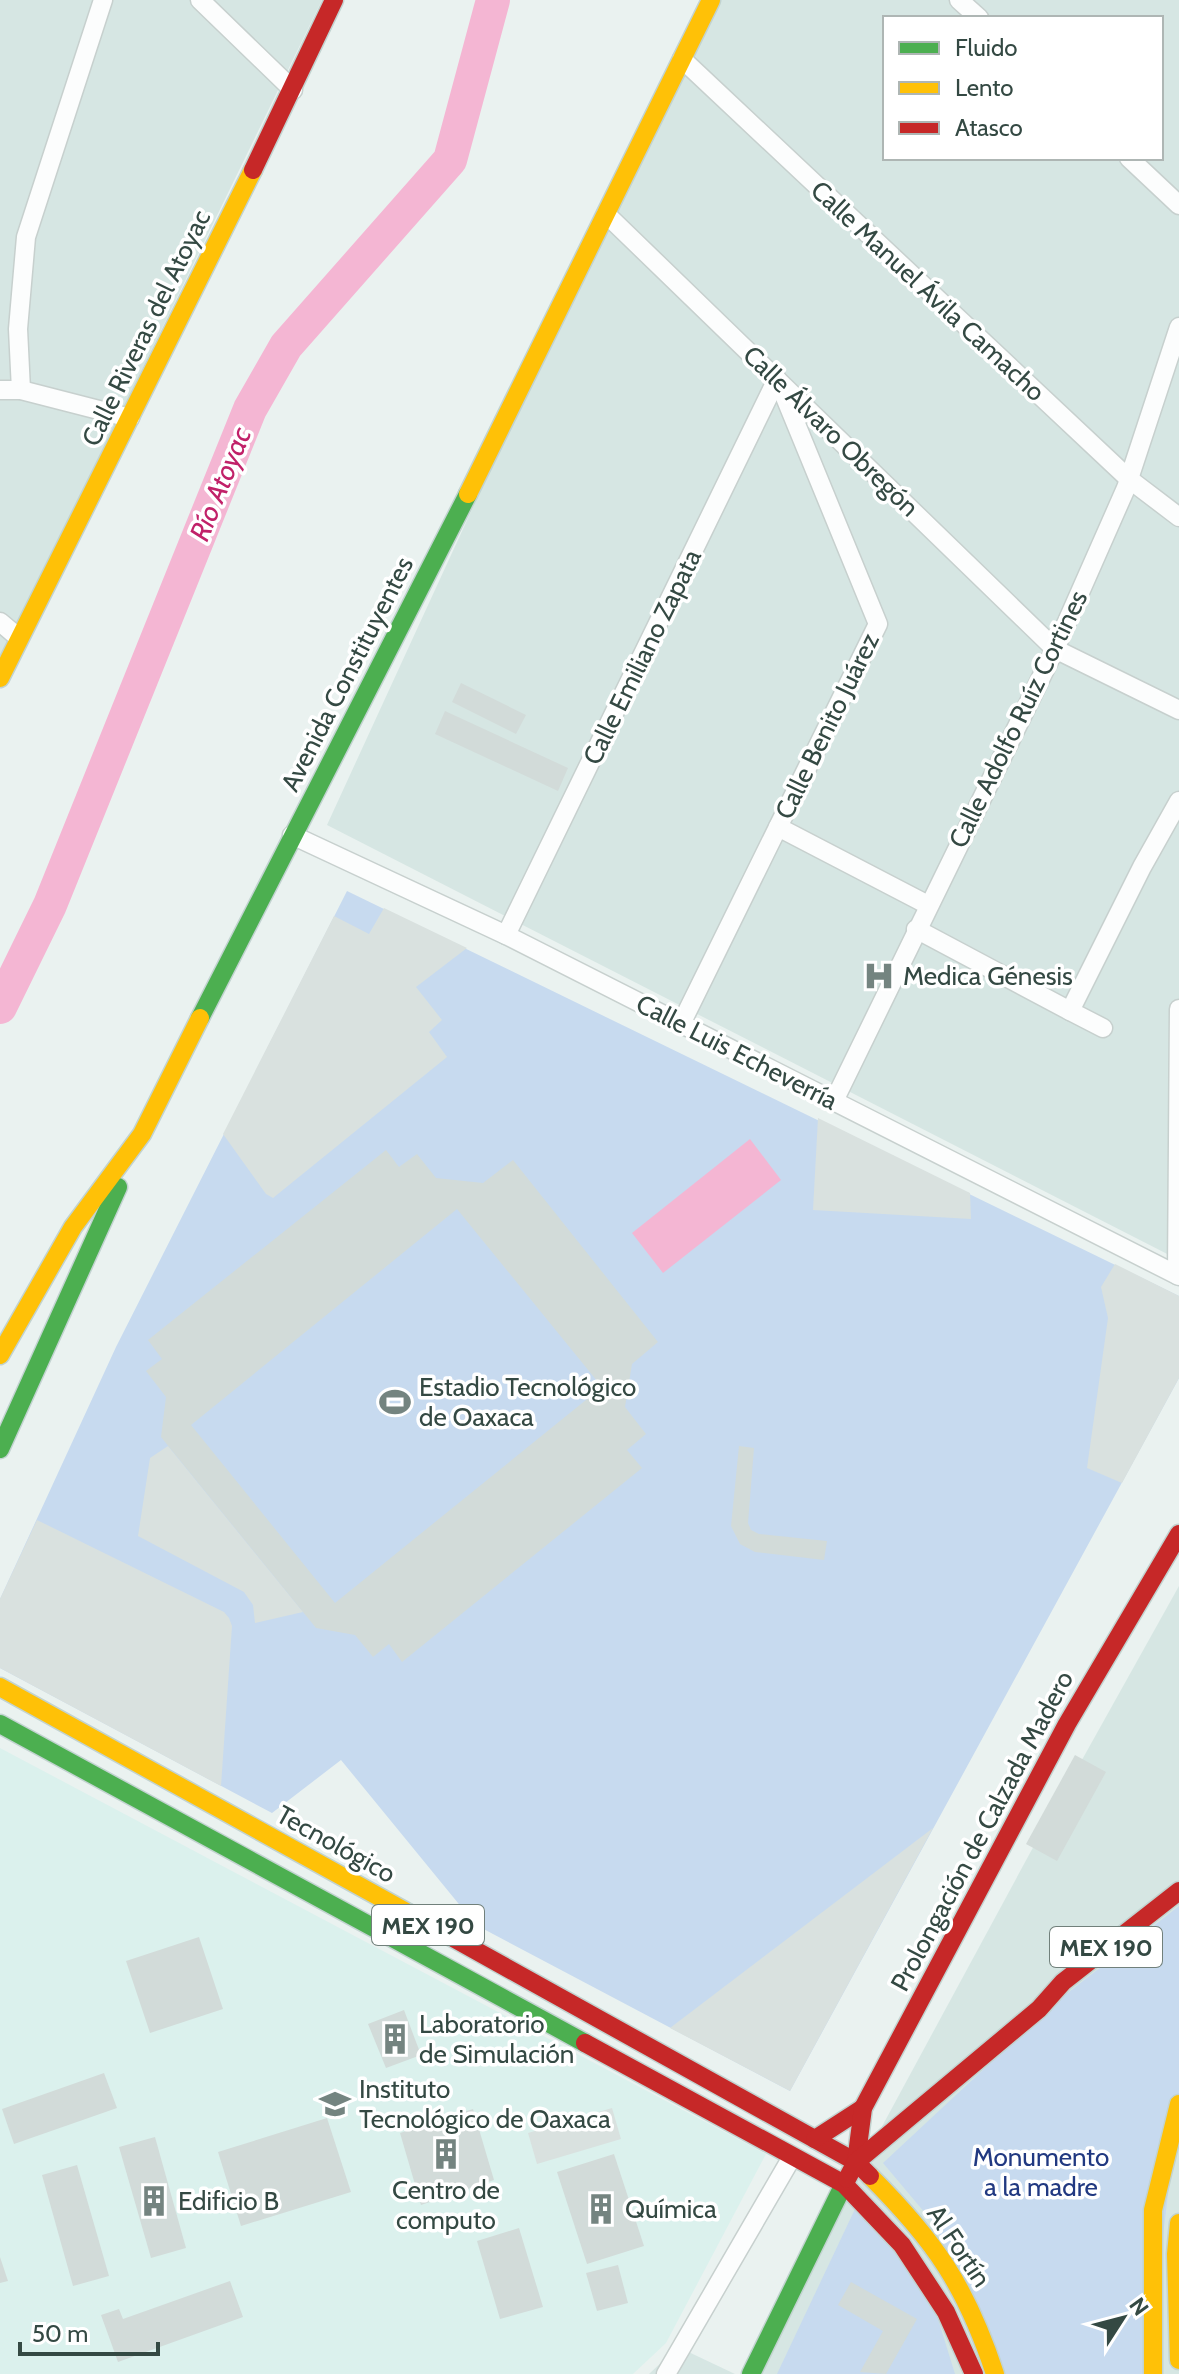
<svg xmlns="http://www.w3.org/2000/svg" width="1179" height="2374" viewBox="0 0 1179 2374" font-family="Cabin,sans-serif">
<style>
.residential{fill:#d6e6e3;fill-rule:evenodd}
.education{fill:#dbf1ed}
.green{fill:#c7daef}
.parking{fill:#d9e1df}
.water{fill:#f4b6d3}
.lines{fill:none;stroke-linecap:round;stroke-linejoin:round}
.river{stroke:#f4b6d3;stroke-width:34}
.building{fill:#d2dbd9;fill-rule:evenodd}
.street-casing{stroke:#c7d0ce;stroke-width:21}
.fast-casing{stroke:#c2d3d0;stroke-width:21}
.slow-casing{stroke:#c2d3d0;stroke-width:21}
.jam-casing{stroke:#c2d3d0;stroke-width:21}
.street{stroke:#fcfdfd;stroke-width:18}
.fast{stroke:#4caf50;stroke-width:18}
.slow{stroke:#ffc107;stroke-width:18}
.jam{stroke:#c62828;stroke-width:18}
.labels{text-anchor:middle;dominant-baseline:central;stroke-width:7;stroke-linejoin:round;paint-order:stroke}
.shield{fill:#fff;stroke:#71807b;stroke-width:2}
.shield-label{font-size:24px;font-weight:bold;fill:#344943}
.street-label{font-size:26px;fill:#344943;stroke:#fff}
.poi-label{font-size:26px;fill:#344943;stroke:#fff;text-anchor:start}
.park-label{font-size:26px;fill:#213981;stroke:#fff}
.water-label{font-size:28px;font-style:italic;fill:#c12169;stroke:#fff}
</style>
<rect width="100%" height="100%" fill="#eaf2f0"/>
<g class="residential">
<path d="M0 0H322L0 661Z"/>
<path d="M706 0H1179V1260L327 825ZM885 18H1161V158H885Z"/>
<path d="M1179 1586V2374H748L1030 1853Z"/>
<path d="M678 2347 735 2374H649Z"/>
</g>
<path class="education" d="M0 1748 766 2154 666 2343 633 2374H0Z"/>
<g class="green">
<path d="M347 891 1179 1296V1378L790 2091 476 1925 341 1760 272 1813 0 1668V1599L116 1347Z"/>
<path d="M1179 1906V2105L1146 2374H1000L936 2226 883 2163 1056 2002Z"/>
<path d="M855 2209 900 2249 938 2319 955 2374H777Z"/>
</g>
<g class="parking">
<path d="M384 908 467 948 416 987 442 1020 429 1032 447 1057 273 1198 266 1194 223 1134 334 916 369 934Z"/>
<path d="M818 1118 970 1193 971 1219 813 1210Z"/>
<path d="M1115 1264 1179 1296V1378L1122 1483 1087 1468 1108 1318 1101 1287Z"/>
<path d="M168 1446 303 1612 255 1623 253 1605 244 1592 138 1536 150 1458Z"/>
<path d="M37 1520 224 1612 229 1618 232 1626 221 1786 0 1668V1599Z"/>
<path d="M933 1828 790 2091 670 2028Z"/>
<path d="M612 2108 621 2139 537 2164 528 2133Z"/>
</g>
<path class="water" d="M750 1139 781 1180 663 1273 632 1233Z"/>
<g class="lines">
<path class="river" d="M0 1007 50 905 250 409 286 346 450 160 493 0"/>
</g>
<g class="building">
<path d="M461 683 526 715 516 734 452 702Z"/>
<path d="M445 711 568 768 558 791 435 734Z"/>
<path d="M386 1150 399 1167 417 1154 436 1178 483 1183 513 1160 658 1342 632 1364 625 1407 646 1434 627 1450 642 1468 402 1662 389 1644 373 1657 355 1635 316 1628 161 1437 166 1397 146 1371 162 1359 148 1340ZM457 1209 602 1387 335 1603 191 1425Z"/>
<path d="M739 1446 754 1448 748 1523 751 1530 759 1534 827 1541 824 1560 755 1552 740 1544 731 1526Z"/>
<path d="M1075 1755 1106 1772 1057 1861 1026 1844Z"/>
<path d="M199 1937 223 2009 150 2033 126 1961Z"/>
<path d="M404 2010 421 2055 386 2068 368 2024Z"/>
<path d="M104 2073 117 2108 14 2144 2 2109Z"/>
<path d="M473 2109 494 2180 421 2205 400 2133Z"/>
<path d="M327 2118 351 2192 241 2226 218 2152Z"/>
<path d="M155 2137 186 2248 151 2258 119 2147Z"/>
<path d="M614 2154 644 2246 587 2264 557 2172Z"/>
<path d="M77 2165 109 2276 73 2286 42 2175Z"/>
<path d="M519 2228 543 2307 500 2319 477 2241Z"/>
<path d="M0 2257 8 2281 0 2283Z"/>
<path d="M618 2265 628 2303 597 2311 586 2273Z"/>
<path d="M230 2281 243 2317 118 2362 101 2315 119 2309 123 2319Z"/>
<path d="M851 2282 917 2319 886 2374 860 2372 883 2331 838 2305Z"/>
</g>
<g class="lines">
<defs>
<g id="street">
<path d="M200 0 293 90"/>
<path d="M959 0 979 18"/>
<path d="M682 59 1129 479 1179 517"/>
<path d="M1129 158 1179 205"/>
<path d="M606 214 1055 649 1179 710"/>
<path d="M0 390H21L130 418"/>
<path d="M21 390 18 329 26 237 103 0"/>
<path d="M0 622 19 638"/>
<path d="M778 827 928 905"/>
<path d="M292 835 506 935 1179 1276"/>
<path d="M916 929 1070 1011 1142 867 1179 801"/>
<path d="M506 935 777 379"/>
<path d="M1070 1011 1103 1028"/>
<path d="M681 1024 878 624 780 385"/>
<path d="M834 1101 1055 649 1126 488 1179 327"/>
<path d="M1177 1275 1179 1009"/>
<path d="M666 2374 792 2157"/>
</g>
<g id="fast">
<path d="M200 1018 468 494"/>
<path d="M0 1449 118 1187"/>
<path d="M0 1724 585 2043"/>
<path d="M751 2374 844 2184"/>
</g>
<g id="slow">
<path d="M468 494 711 0"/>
<path d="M0 678 253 170"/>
<path d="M0 1355 73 1227 142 1134 200 1018"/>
<path d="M0 1687 410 1914"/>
<path d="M870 2176C935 2241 966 2286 995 2374"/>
<path d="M1179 2223 1176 2254 1179 2360"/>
<path d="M1153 2374V2210L1179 2104"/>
</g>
<g id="jam">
<path d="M253 170 334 0"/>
<path d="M410 1914 856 2162 870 2176"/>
<path d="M585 2043 844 2184 902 2245 946 2312 974 2374"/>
<path d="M815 2139 863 2108"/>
<path d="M856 2162 863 2108 1067 1724 1179 1534"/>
<path d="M847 2179 856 2162 1039 2009 1063 1982 1179 1891"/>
</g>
</defs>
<use href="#street" class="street-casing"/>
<use href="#fast" class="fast-casing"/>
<use href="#slow" class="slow-casing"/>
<use href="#jam" class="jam-casing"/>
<use href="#street" class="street"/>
<use href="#fast" class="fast"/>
<use href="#slow" class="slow"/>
<use href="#jam" class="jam"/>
</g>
<defs>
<symbol id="hospital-bare" viewBox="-9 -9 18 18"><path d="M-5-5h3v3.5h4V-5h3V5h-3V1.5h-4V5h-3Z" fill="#748480" stroke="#fff" stroke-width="2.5" paint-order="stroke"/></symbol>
<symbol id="stadium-bare" viewBox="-9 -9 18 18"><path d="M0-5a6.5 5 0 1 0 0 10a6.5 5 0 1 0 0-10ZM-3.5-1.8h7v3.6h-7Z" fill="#748480" stroke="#fff" stroke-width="2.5" paint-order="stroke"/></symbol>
<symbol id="building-bare" viewBox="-9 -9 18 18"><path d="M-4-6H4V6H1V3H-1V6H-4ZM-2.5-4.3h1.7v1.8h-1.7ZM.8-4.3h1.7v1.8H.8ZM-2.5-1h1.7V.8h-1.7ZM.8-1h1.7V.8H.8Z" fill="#748480" stroke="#fff" stroke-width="2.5" paint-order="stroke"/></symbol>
<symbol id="university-bare" viewBox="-9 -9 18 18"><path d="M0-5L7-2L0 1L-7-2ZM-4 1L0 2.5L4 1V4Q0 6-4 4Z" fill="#748480" stroke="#fff" stroke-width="2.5" paint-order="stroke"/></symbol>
</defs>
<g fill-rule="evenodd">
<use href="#hospital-bare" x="857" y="954" width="44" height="44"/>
<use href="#stadium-bare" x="373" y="1380" width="44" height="44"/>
<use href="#building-bare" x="373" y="2017" width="44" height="44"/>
<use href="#university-bare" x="313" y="2082" width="44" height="44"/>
<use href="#building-bare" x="424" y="2132" width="44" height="44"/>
<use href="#building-bare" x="132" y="2179" width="44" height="44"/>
<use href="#building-bare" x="579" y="2187" width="44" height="44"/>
</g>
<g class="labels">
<g class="shield">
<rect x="372" y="1905" width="112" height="40" rx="6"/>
<rect x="1050" y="1927" width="112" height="40" rx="6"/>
</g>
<g class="shield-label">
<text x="428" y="1925">MEX 190</text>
<text x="1106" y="1947">MEX 190</text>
</g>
<g class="street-label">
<text transform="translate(928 291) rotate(43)">Calle Manuel Ávila Camacho</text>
<text transform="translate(146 328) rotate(-64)">Calle Riveras del Atoyac</text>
<text transform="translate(831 431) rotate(44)">Calle Álvaro Obregón</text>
<text transform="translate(642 657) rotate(-64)">Calle Emiliano Zapata</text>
<text transform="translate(347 674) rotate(-63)">Avenida Constituyentes</text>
<text transform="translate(1018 719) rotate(-64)">Calle Adolfo Ruíz Cortines</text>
<text transform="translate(827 726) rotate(-64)">Calle Benito Juárez</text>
<text transform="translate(737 1052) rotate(27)">Calle Luis Echeverría</text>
<text transform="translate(982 1831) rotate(-62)">Prolongación de Calzada Madero</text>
<text transform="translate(336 1844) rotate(29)">Tecnológico</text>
<text transform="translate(959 2246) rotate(56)">Al Fortín</text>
</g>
<g class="poi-label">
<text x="903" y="976">Medica Génesis</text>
<text x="419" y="1387">Estadio Tecnológico<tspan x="419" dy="30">de Oaxaca</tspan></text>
<text x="419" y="2024">Laboratorio<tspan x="419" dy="30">de Simulación</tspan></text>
<text x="359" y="2089">Instituto<tspan x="359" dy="30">Tecnológico de Oaxaca</tspan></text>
<text x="446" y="2190" text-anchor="middle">Centro de<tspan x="446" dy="30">computo</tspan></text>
<text x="178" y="2201">Edificio B</text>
<text x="625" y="2209">Química</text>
</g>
<g class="park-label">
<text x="1041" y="2157">Monumento<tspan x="1041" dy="30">a la madre</tspan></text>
</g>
<g class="water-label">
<text transform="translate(220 484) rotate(-68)">Río Atoyac</text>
</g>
</g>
<rect x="883" y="16" width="280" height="144" fill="#ffffff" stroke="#aeb6b4" stroke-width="2"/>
<rect x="899" y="42" width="40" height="12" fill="#4caf50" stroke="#aeb6b4" stroke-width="2"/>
<text x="955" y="56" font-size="24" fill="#344943">Fluido</text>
<rect x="899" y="82" width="40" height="12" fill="#ffc107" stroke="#aeb6b4" stroke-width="2"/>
<text x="955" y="96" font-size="24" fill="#344943">Lento</text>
<rect x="899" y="122" width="40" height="12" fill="#c62828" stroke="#aeb6b4" stroke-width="2"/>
<text x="955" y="136" font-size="24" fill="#344943">Atasco</text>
<g transform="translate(1123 2318) rotate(54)" stroke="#ffffff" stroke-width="6" paint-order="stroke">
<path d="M0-6L14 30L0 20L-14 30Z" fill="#344943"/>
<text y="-12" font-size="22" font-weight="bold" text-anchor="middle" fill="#344943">N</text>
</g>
<path d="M20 2342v12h138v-12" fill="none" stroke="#344943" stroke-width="4"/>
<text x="32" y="2342" font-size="24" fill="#344943" stroke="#ffffff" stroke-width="6" paint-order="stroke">50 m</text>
</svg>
